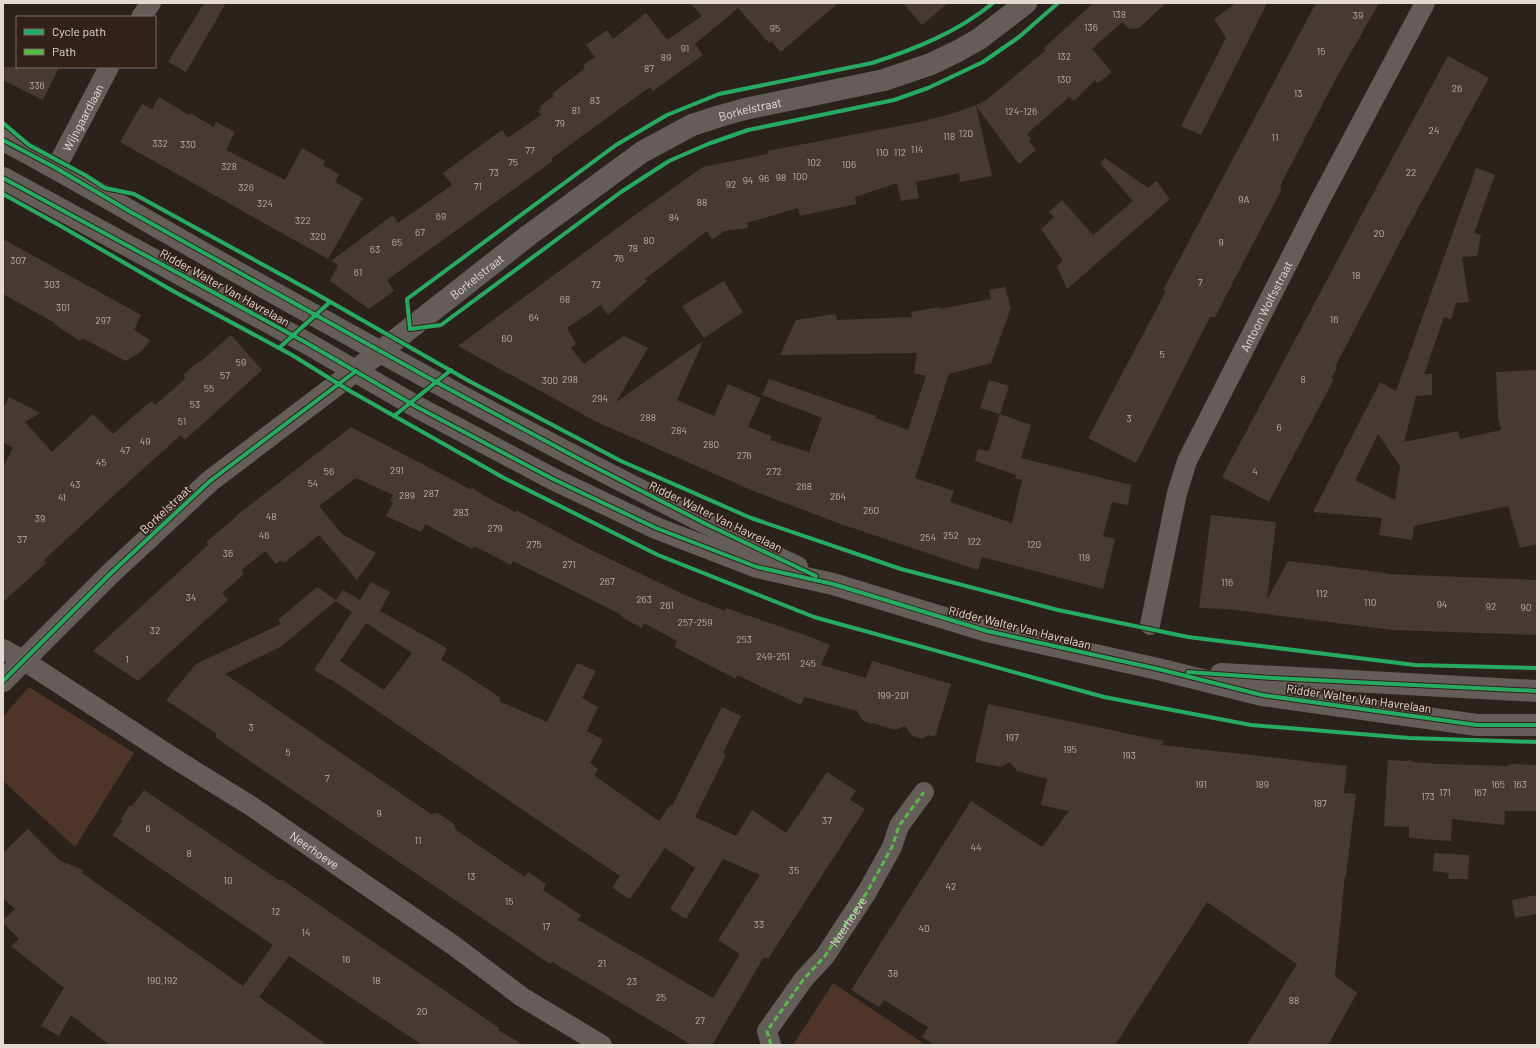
<svg xmlns="http://www.w3.org/2000/svg" width="1540" height="1048" viewBox="0 0 1540 1048" font-family="Barlow,sans-serif">
<style>
.green{fill:#4e3527}
.building{fill:#473a33;fill-rule:evenodd}
.lines{fill:none;stroke-linecap:round;stroke-linejoin:round}
.street{stroke:#645d59;stroke-width:20}
.secondary{stroke:#645d59;stroke-width:22}
.quiet{stroke:#58b947;stroke-width:3;stroke-dasharray:6 3;stroke-linecap:butt}
.cycleway-casing{stroke:#312118;stroke-width:6}
.cycleway{stroke:#26ab63;stroke-width:4}
.labels{text-anchor:middle;dominant-baseline:central;stroke-width:3.5;stroke-linejoin:round;paint-order:stroke}
.number-label{font-size:10px;fill:#bdb1ab}
.street-label{font-size:12px;fill:#e4d9d3;stroke:#312118}
</style>
<rect width="100%" height="100%" fill="#2b221e"/>
<g class="green">
<path d="M29 687 134 753 75 847 3 781V717Z"/>
<path d="M833 983 926 1045H793Z"/>
</g>
<g class="building">
<path d="M204 3H226L186 72 168 62Z"/>
<path d="M690 3H838L781 52 771 41 769 43 738 8 695 44 703 55 653 91 650 87 582 136 551 159 553 161 387 280 394 291 369 309 330 281 338 265 331 261 393 215 398 223 452 185 443 173 502 130 508 138 541 115 538 111 541 109 540 106 554 96 552 94 585 68 583 65 595 57 586 45 607 30 613 39 646 13 667 40 702 16Z"/>
<path d="M903 3H948L922 25Z"/>
<path d="M1093 3H1166L1139 28 1129 29 1122 22 1092 49 1112 72 1098 83 1095 80 1074 101 1069 97 1027 134 1031 139 1029 141 1036 150 1019 164 976 106 992 176 960 182 959 173 916 182 919 198 901 201 897 183 855 197 856 204 800 216 798 208 747 223 748 228 724 231 712 240 707 231 645 279 647 281 608 315 601 305 567 328 576 344 571 348 584 364 592 358H593L597 354 624 336 648 348 616 402 703 341 677 400 714 416 728 384 761 398 748 427 772 436 770 440 809 452 822 418 762 395 769 379 876 416 875 418 908 430 926 376 914 373 917 353 780 355 796 320 836 314 837 320 912 317 911 312 940 307V309L991 299 989 290 1005 287 1011 308 991 363 949 374 915 478 954 491 950 502 1012 523 1022 480 1015 478 1016 475 975 461 978 449 989 451 1000 414 1031 425 1021 458 1131 485 1128 505 1112 502 1103 536 1115 539 1103 589 982 557 978 570 835 522 751 490 597 422 458 346 639 212 703 167 768 154 767 151 920 122 954 113 976 105 985 101 1046 50 1044 48Z"/>
<path d="M1236 3H1267L1201 135 1181 126 1226 38 1214 19Z"/>
<path d="M1316 3H1379L1333 84 1280 186 1281 187V191L1258 234 1215 317H1210L1136 463 1088 438 1166 291 1163 290Z"/>
<path d="M1448 56 1489 78 1410 223 1335 367 1337 368 1331 378 1334 379 1269 502 1222 477 1369 201Z"/>
<path d="M3 67H59L43 100 3 80Z"/>
<path d="M159 97 189 115 190 113 214 127 216 122 235 132 226 150 285 180 302 148 325 161 323 165 339 174 335 182 363 198 328 259 120 142 142 104 152 109Z"/>
<path d="M1105 158 1148 188 1156 181 1170 199 1067 289 1057 266 1063 261 1041 229 1054 217 1049 212 1062 200 1093 235 1133 201 1100 163Z"/>
<path d="M1476 168 1495 175 1474 233 1481 235 1477 256 1462 257 1469 302 1456 303 1451 319 1444 317 1424 374H1432V395L1416 396 1404 442 1458 431 1460 439 1501 430 1498 417 1496 372 1536 370 1537 544 1520 548 1508 506 1414 526 1412 540 1379 535 1382 518 1313 512 1380 382 1396 391ZM1378 434 1400 466 1395 500 1355 480Z"/>
<path d="M3 239 141 315 134 330 150 340 142 351 126 361 82 338 80 341 54 324 55 323 3 294Z"/>
<path d="M724 281 743 312 704 338 682 306Z"/>
<path d="M231 335 262 370 185 440 181 435 135 476 44 560 46 563 3 602V467L13 448 3 442V409L9 397 40 413 25 422 52 452 93 414 113 434 151 401 155 405 186 378 183 375 199 361 200 362Z"/>
<path d="M989 380 1009 386 1000 414 980 408Z"/>
<path d="M351 427 449 478 470 489 473 488 481 494 515 512 516 510 589 549 685 595 725 611 726 608 808 636 830 645 821 665 866 678 872 661 951 684 935 737 929 735 922 739 911 735 905 726 895 730 873 723 871 724 862 720 857 711 805 697 801 705 737 675 736 679 674 647 677 641 644 623 642 628 623 618 620 614 513 561 511 565 474 546 472 549 425 524 421 532 386 516 393 503 390 501 393 495 356 478 319 506 342 534 376 553 357 580 319 535 284 563 282 560 276 564 265 551 242 570 243 575 222 593 228 600 138 681 93 651 208 545 206 542 237 516V515Z"/>
<path d="M1211 515 1276 522 1267 600 1288 561 1386 573V574L1537 580V635L1392 630 1228 609 1199 608Z"/>
<path d="M371 582 390 592 380 611 447 648 441 660 452 666 501 698 499 701 547 722 577 663 596 671 582 698 598 707 587 731 603 740 590 763 598 769 595 776 659 821 670 805 672 806 722 707 741 716 723 753 726 755 695 817 736 836 752 810 786 833 827 772 856 791 850 800 865 809 768 959 764 957 712 1045H692L552 962 550 964 254 764 215 737 217 734 166 700 196 664 281 624 278 620 317 587 336 600 343 590 360 600ZM336 601 352 612 314 670 328 679 329 678 620 876 612 888 630 899 665 848 695 868 670 909 686 919 723 859 760 875 718 940 740 954 713 998 578 920 581 915 543 890 546 884 528 872 525 877 456 830 454 824 438 813 431 814 225 674 280 647ZM366 623 412 653 384 690 340 661Z"/>
<path d="M988 704 1163 741 1162 745 1347 766 1344 793 1356 794 1346 876H1345L1335 976 1357 993 1328 1045H1247L1297 964 1207 902 1115 1045H935L922 1037 928 1027 884 1000 879 1007 851 990 971 801 1042 847 1069 811 1041 805 1047 779 1017 771 1010 762 1001 767 975 762Z"/>
<path d="M1388 760 1403 761 1411 760 1414 762 1438 764 1508 766 1509 764 1537 765V811H1505L1504 825 1452 819 1451 841 1409 838V827L1384 826Z"/>
<path d="M144 790 280 881 281 879 419 973 499 1028 498 1030 524 1045H422L289 956 259 997 327 1045H109L71 1015 59 1036 41 1026 64 988 11 946 19 939 3 923V920L15 909 3 898V853L28 829 59 860 83 870 82 873 243 986 273 945 112 835 122 821 121 819 129 806H132Z"/>
<path d="M1434 853 1469 855 1468 879H1448L1449 873 1433 871Z"/>
<path d="M1537 895V914L1515 918 1512 900Z"/>
</g>
<g class="lines">
<g class="street">
<path d="M141 17 151 3"/>
<path id="s1" d="M56 168 109 67"/>
<path id="s2" d="M1150 625 1177 493 1187 461 1320 200 1425 3"/>
<path id="s3" d="M3 649 23 660 172 757 251 806 453 945 522 997 602 1045"/>
<path id="s4" d="M771 1045 767 1031 803 980 825 956 867 892 892 847 899 826 924 792"/>
</g>
<g class="secondary">
<path d="M3 140C79 180 153 225 228 267 415 372 603 476 797 567"/>
<path d="M3 178 305 342 417 407 553 479 656 528 757 567 833 584 987 631 1158 669 1262 695 1477 725H1537"/>
<path d="M1221 674 1537 691"/>
<path id="s5" d="M3 681 110 574 210 481 380 352 529 235 642 152 692 125 720 116 745 109 884 80 931 64 958 51 979 39 1026 3"/>
</g>
<path class="quiet" d="M771 1045 767 1031 803 980 825 956 867 892 892 847 899 826 924 792"/>
<defs>
<g id="cycleway">
<path d="M3 123 29 145 85 175 105 188 134 194 313 292 469 381 621 461 751 518 901 569 1058 610 1188 637 1415 665 1537 668"/>
<path d="M3 140 56 168 129 211 436 382 585 462 708 525 816 576"/>
<path d="M3 178 305 342 417 407 553 479 656 528 757 567 833 584 987 631 1158 669 1262 695 1477 725H1537"/>
<path d="M3 194 59 225 173 291 292 355 350 391 504 478 658 555 814 617 1104 697 1251 725 1409 738 1537 742"/>
<path d="M410 329 441 325 621 192 669 161 708 144 748 130 894 100 928 88 983 62 1019 37 1058 3"/>
<path d="M410 329 407 299 616 145 667 115 719 94 872 63C915 49 958 32 993 3"/>
<path d="M279 348 330 302"/>
<path d="M394 416 451 370"/>
<path d="M1188 672 1273 678 1537 691"/>
<path d="M3 681 110 574 210 481 356 371"/>
</g>
</defs>
<use href="#cycleway" class="cycleway-casing"/>
<use href="#cycleway" class="cycleway"/>
</g>
<g class="labels">
<g class="number-label">
<text x="1119" y="14">138</text>
<text x="1358" y="15">39</text>
<text x="1091" y="27">136</text>
<text x="775" y="28">95</text>
<text x="685" y="48">91</text>
<text x="1321" y="51">15</text>
<text x="1064" y="56">132</text>
<text x="666" y="57">89</text>
<text x="649" y="68">87</text>
<text x="1064" y="79">130</text>
<text x="37" y="85">336</text>
<text x="1457" y="88">26</text>
<text x="1298" y="93">13</text>
<text x="595" y="100">83</text>
<text x="576" y="110">81</text>
<text x="1021" y="111">124-126</text>
<text x="560" y="123">79</text>
<text x="1434" y="130">24</text>
<text x="966" y="133">120</text>
<text x="949" y="136">118</text>
<text x="1275" y="137">11</text>
<text x="160" y="143">332</text>
<text x="188" y="144">330</text>
<text x="917" y="149">114</text>
<text x="530" y="150">77</text>
<text x="882" y="152">110</text>
<text x="900" y="152">112</text>
<text x="513" y="162">75</text>
<text x="814" y="162">102</text>
<text x="849" y="164">106</text>
<text x="229" y="166">328</text>
<text x="494" y="172">73</text>
<text x="1411" y="172">22</text>
<text x="800" y="176">100</text>
<text x="781" y="177">98</text>
<text x="764" y="178">96</text>
<text x="748" y="180">94</text>
<text x="731" y="184">92</text>
<text x="478" y="186">71</text>
<text x="246" y="187">326</text>
<text x="1244" y="199">9A</text>
<text x="702" y="202">88</text>
<text x="265" y="203">324</text>
<text x="441" y="216">69</text>
<text x="674" y="217">84</text>
<text x="303" y="220">322</text>
<text x="420" y="232">67</text>
<text x="1379" y="233">20</text>
<text x="318" y="236">320</text>
<text x="649" y="240">80</text>
<text x="397" y="242">65</text>
<text x="1221" y="242">9</text>
<text x="633" y="248">78</text>
<text x="375" y="249">63</text>
<text x="619" y="258">76</text>
<text x="18" y="260">307</text>
<text x="358" y="272">61</text>
<text x="1356" y="275">18</text>
<text x="1200" y="282">7</text>
<text x="52" y="284">303</text>
<text x="596" y="284">72</text>
<text x="565" y="299">68</text>
<text x="63" y="307">301</text>
<text x="534" y="317">64</text>
<text x="1334" y="319">16</text>
<text x="103" y="320">297</text>
<text x="507" y="338">60</text>
<text x="1162" y="354">5</text>
<text x="241" y="362">59</text>
<text x="225" y="375">57</text>
<text x="570" y="379">298</text>
<text x="1303" y="379">8</text>
<text x="550" y="380">300</text>
<text x="209" y="388">55</text>
<text x="600" y="398">294</text>
<text x="195" y="404">53</text>
<text x="648" y="417">288</text>
<text x="1129" y="418">3</text>
<text x="182" y="421">51</text>
<text x="1279" y="427">6</text>
<text x="679" y="430">284</text>
<text x="145" y="441">49</text>
<text x="711" y="444">280</text>
<text x="125" y="450">47</text>
<text x="744" y="455">276</text>
<text x="101" y="462">45</text>
<text x="397" y="470">291</text>
<text x="329" y="471">56</text>
<text x="774" y="471">272</text>
<text x="1255" y="471">4</text>
<text x="313" y="483">54</text>
<text x="75" y="484">43</text>
<text x="804" y="486">268</text>
<text x="431" y="493">287</text>
<text x="407" y="495">289</text>
<text x="838" y="496">264</text>
<text x="62" y="497">41</text>
<text x="871" y="510">260</text>
<text x="461" y="512">283</text>
<text x="271" y="516">48</text>
<text x="40" y="518">39</text>
<text x="495" y="528">279</text>
<text x="264" y="535">46</text>
<text x="951" y="535">252</text>
<text x="928" y="537">254</text>
<text x="22" y="539">37</text>
<text x="974" y="541">122</text>
<text x="534" y="544">275</text>
<text x="1034" y="544">120</text>
<text x="228" y="553">36</text>
<text x="1084" y="557">118</text>
<text x="569" y="564">271</text>
<text x="607" y="581">267</text>
<text x="1227" y="582">116</text>
<text x="1322" y="593">112</text>
<text x="191" y="597">34</text>
<text x="644" y="599">263</text>
<text x="1370" y="602">110</text>
<text x="1442" y="604">94</text>
<text x="667" y="605">261</text>
<text x="1491" y="606">92</text>
<text x="1526" y="607">90</text>
<text x="695" y="622">257-259</text>
<text x="155" y="630">32</text>
<text x="744" y="639">253</text>
<text x="773" y="656">249-251</text>
<text x="127" y="659">1</text>
<text x="808" y="663">245</text>
<text x="893" y="695">199-201</text>
<text x="251" y="727">3</text>
<text x="1012" y="737">197</text>
<text x="1070" y="749">195</text>
<text x="288" y="752">5</text>
<text x="1129" y="755">193</text>
<text x="327" y="778">7</text>
<text x="1201" y="784">191</text>
<text x="1262" y="784">189</text>
<text x="1498" y="784">165</text>
<text x="1520" y="784">163</text>
<text x="1445" y="792">171</text>
<text x="1480" y="792">167</text>
<text x="1428" y="796">173</text>
<text x="1320" y="803">187</text>
<text x="379" y="813">9</text>
<text x="827" y="820">37</text>
<text x="148" y="828">6</text>
<text x="418" y="840">11</text>
<text x="976" y="847">44</text>
<text x="189" y="853">8</text>
<text x="794" y="870">35</text>
<text x="471" y="876">13</text>
<text x="228" y="880">10</text>
<text x="951" y="886">42</text>
<text x="509" y="901">15</text>
<text x="276" y="911">12</text>
<text x="759" y="924">33</text>
<text x="546" y="926">17</text>
<text x="924" y="928">40</text>
<text x="306" y="932">14</text>
<text x="346" y="959">16</text>
<text x="602" y="963">21</text>
<text x="893" y="973">38</text>
<text x="162" y="980">190,192</text>
<text x="376" y="980">18</text>
<text x="632" y="981">23</text>
<text x="661" y="997">25</text>
<text x="1294" y="1000">88</text>
<text x="422" y="1011">20</text>
<text x="700" y="1020">27</text>
</g>
<g class="street-label">
<text stroke="none"><textPath href="#s5" startOffset="948">Borkelstraat</textPath></text>
<text stroke="none"><textPath href="#s1" startOffset="57">Wijngaardlaan</textPath></text>
<text stroke="none"><textPath href="#s5" startOffset="624">Borkelstraat</textPath></text>
<text transform="translate(225 287) rotate(29)">Ridder Walter Van Havrelaan</text>
<text stroke="none"><textPath href="#s2" startOffset="342">Antoon Wolfsstraat</textPath></text>
<text transform="translate(165 509) rotate(-43)">Borkelstraat</text>
<text transform="translate(716 516) rotate(26)">Ridder Walter Van Havrelaan</text>
<text transform="translate(1020 627) rotate(14)">Ridder Walter Van Havrelaan</text>
<text transform="translate(1359 698) rotate(8)">Ridder Walter Van Havrelaan</text>
<text stroke="none"><textPath href="#s3" startOffset="371">Neerhoeve</textPath></text>
<text stroke="none"><textPath href="#s4" startOffset="151">Neerhoeve</textPath></text>
</g>
</g>
<rect width="1540" height="1048" fill="none" stroke="#e4d9d3" stroke-width="8"/>
<rect x="16" y="16" width="140" height="52" fill="#312118" stroke="#796b63"/>
<rect x="24" y="29" width="20" height="6" fill="#26ab63" stroke="#796b63"/>
<text x="52" y="36" font-size="12" fill="#e4d9d3">Cycle path</text>
<rect x="24" y="49" width="20" height="6" fill="#58b947" stroke="#796b63"/>
<text x="52" y="56" font-size="12" fill="#e4d9d3">Path</text>
</svg>
